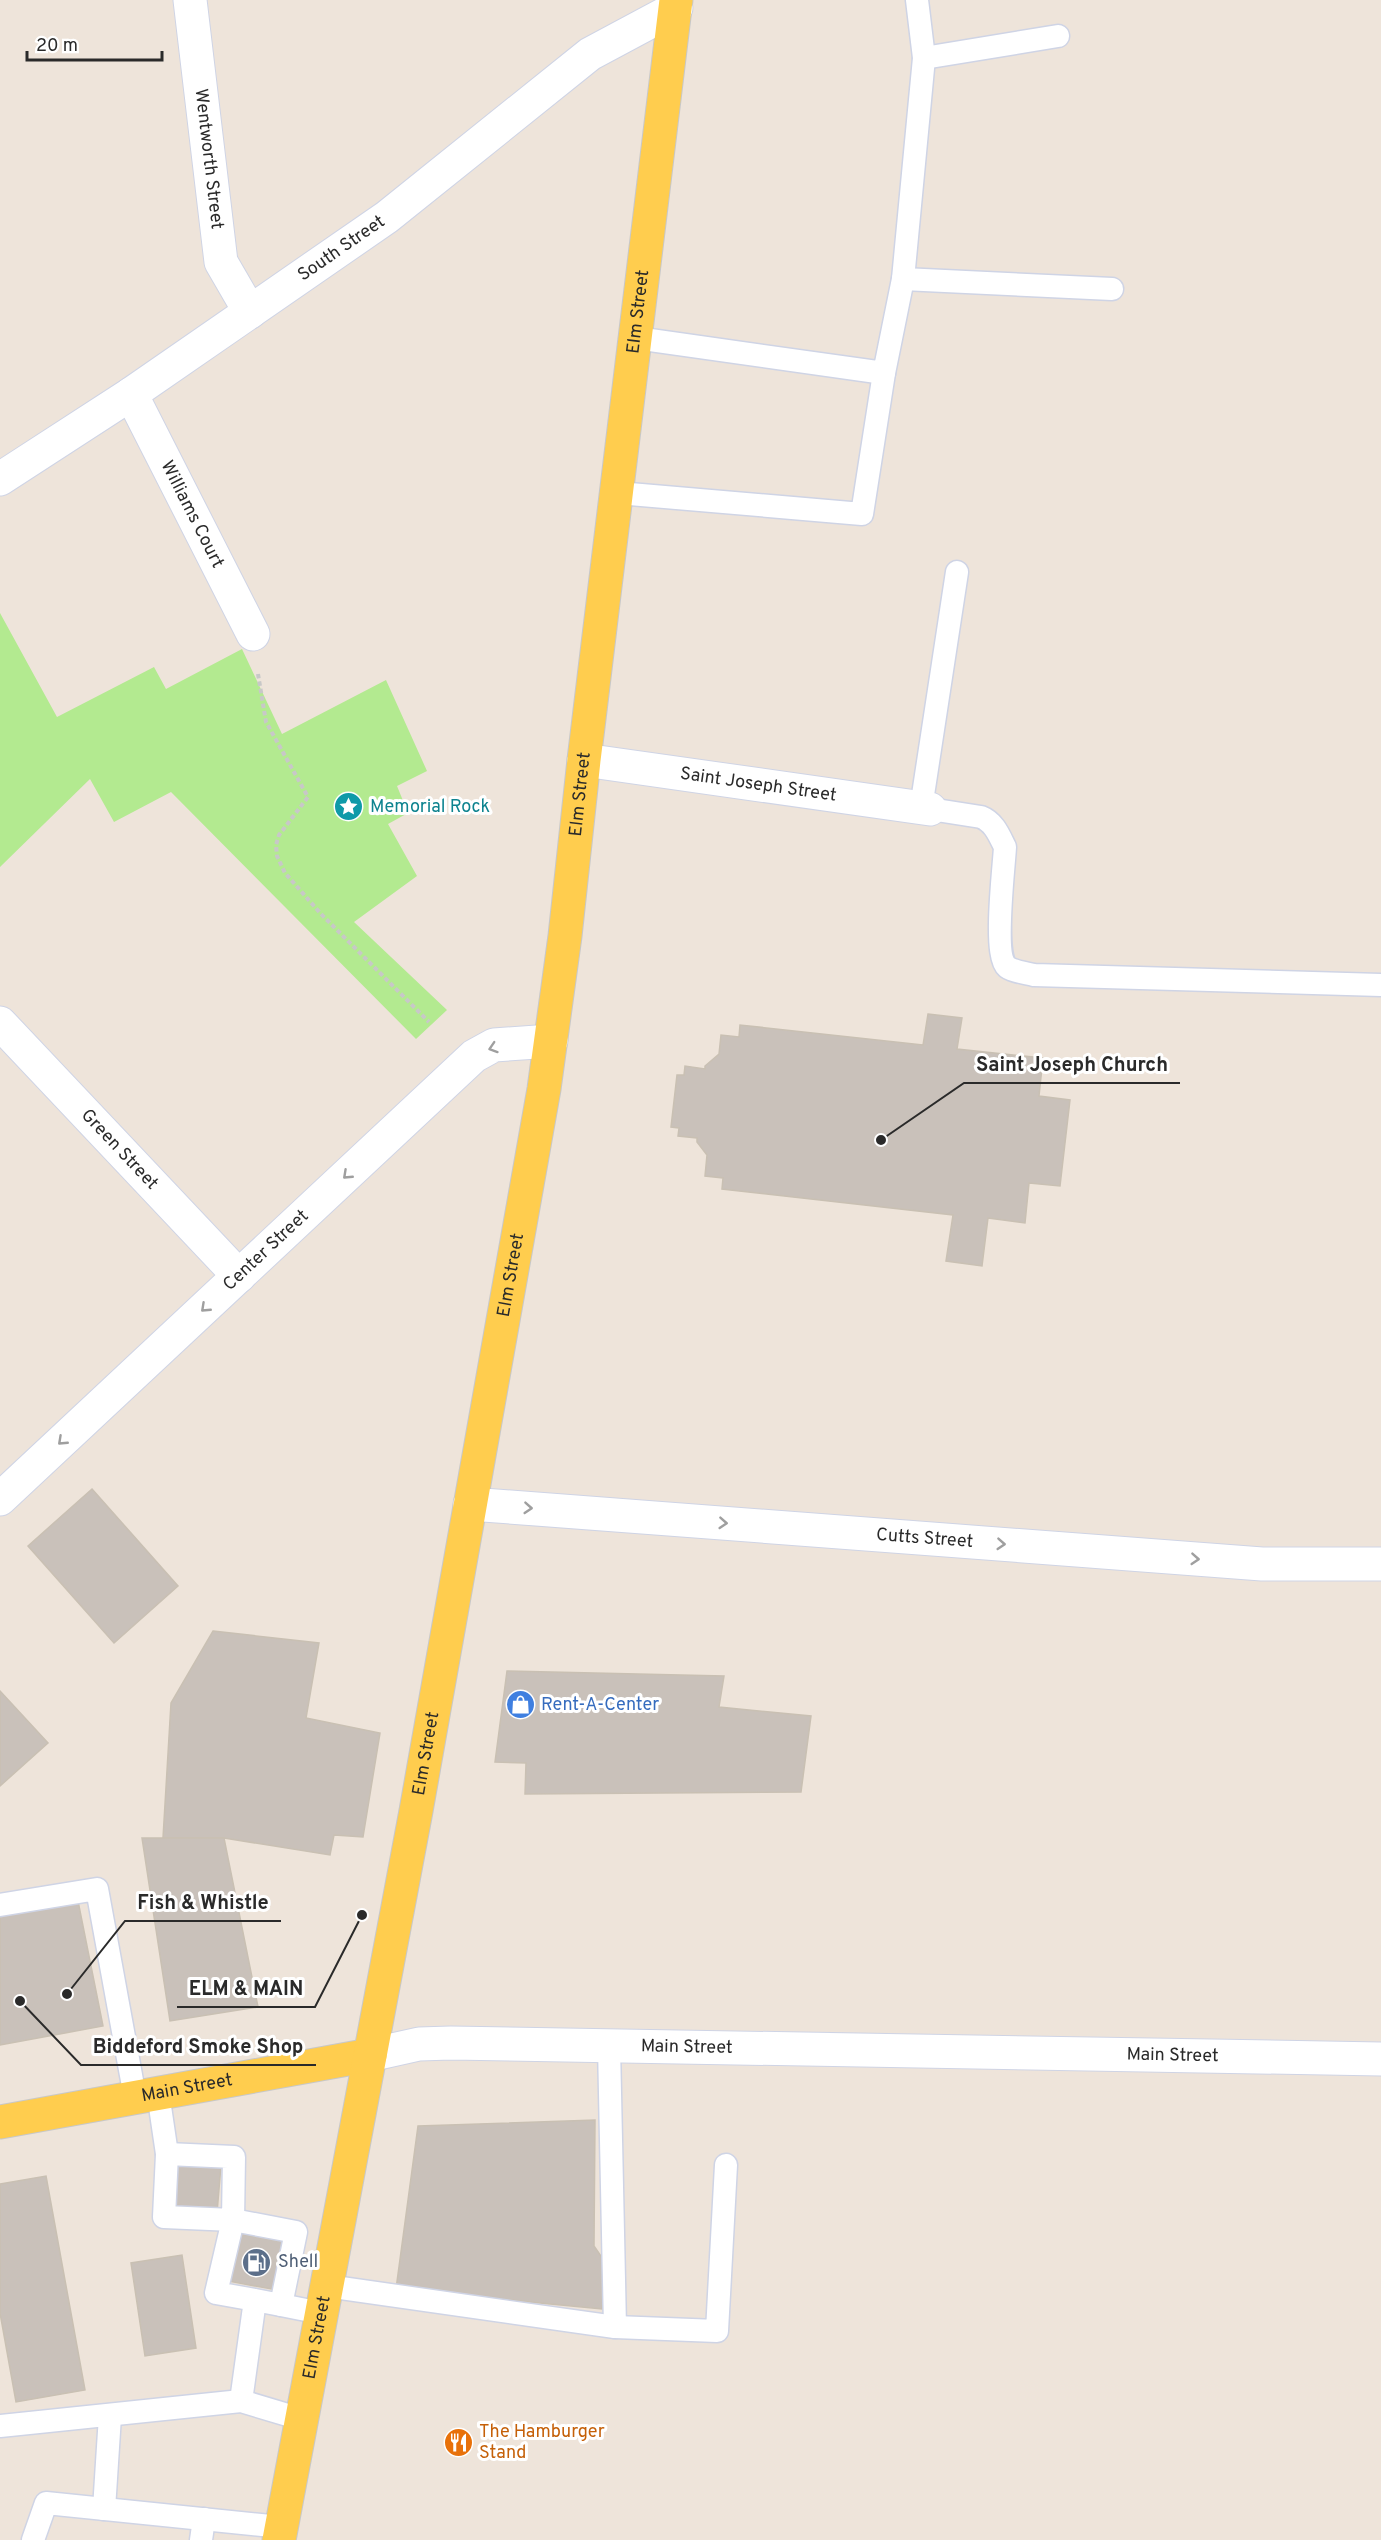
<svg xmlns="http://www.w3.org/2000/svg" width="1381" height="2540" viewBox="0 0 1381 2540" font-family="Overpass,sans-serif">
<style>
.green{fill:#b3ea90}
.building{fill:#c9c1ba;stroke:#c9c0b3;stroke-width:1.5}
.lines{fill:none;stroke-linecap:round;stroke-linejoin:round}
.service-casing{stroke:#cfd4e5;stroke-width:25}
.minor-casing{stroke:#cfd4e5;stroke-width:35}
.tertiary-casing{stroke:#cfd4e5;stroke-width:35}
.primary-casing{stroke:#c8c8c8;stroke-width:35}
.path{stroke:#c8c8c8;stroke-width:4;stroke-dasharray:4.5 3;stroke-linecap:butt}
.service{stroke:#fff;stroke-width:22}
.minor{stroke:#fff;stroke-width:33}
.tertiary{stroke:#fff;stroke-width:33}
.primary{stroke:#ffcd4e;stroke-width:33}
.oneway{stroke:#9f9f9f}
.labels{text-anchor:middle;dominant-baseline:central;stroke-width:6;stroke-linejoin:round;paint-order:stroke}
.street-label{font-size:18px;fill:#2a2a2a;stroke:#fff}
.culture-label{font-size:18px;fill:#0d838f;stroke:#fff;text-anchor:start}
.shop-label{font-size:18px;fill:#366cbe;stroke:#fff;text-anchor:start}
.service-label{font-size:18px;fill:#4e5e75;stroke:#fff;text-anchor:start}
.food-label{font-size:18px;fill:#c56008;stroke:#fff;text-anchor:start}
.leader{fill:none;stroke:#2a2a2a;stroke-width:2}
.callout-dot{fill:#2a2a2a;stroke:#fff;stroke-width:2}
.callout-label{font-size:20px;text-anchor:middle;font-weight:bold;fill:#2a2a2a;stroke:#fff;stroke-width:6;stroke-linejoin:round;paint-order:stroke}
</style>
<rect width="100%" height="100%" fill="#eee4da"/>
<path class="green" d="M0 613 57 717 154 667 166 689 242 649 282 734 386 680 427 771 397 786 408 813 388 824 417 876 354 922 447 1010 416 1039 171 792 114 822 90 779 0 867Z"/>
<g class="building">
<path d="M928 1014 962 1018 957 1049 1043 1058 1039 1096 1070 1100 1060 1186 1029 1183 1025 1223 988 1218 982 1266 946 1261 953 1215 722 1189 723 1178 705 1176 707 1155 697 1142V1138L678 1136 679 1128 671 1127 677 1075H684L685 1066 705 1069V1066L719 1054 721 1035 739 1037 740 1025 923 1045Z"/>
<path d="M92 1489 178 1586 114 1643 28 1546Z"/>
<path d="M213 1631 319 1643 306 1718 380 1733 363 1837 334 1835 330 1855 224 1838H163L171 1703Z"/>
<path d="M507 1671 724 1676 719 1707 811 1716 801 1792 525 1794 526 1763 495 1762Z"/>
<path d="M0 1691 48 1743 0 1786Z"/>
<path d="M142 1838H224L258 2007 170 2021Z"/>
<path d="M78 1901 103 2026 0 2045V1915Z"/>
<path d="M595 2120 594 2246 607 2265 602 2309 396 2289 418 2126Z"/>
<path d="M177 2162 221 2165 217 2213 174 2210Z"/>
<path d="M46 2176 85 2390 16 2402 0 2313V2184Z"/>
<path d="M237 2233 286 2242 277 2290 228 2281Z"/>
<path d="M182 2255 196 2348 145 2356 131 2263Z"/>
</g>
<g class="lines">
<defs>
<g id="service">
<path d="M924 58 1058 36"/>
<path d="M903 279 1112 289"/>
<path d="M636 338 884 373 903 279 924 58 917 0"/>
<path d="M618 493 862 514 884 373"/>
<path d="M921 808 957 572"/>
<path d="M930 809 981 817C994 822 999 835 1005 847 1004 867 993 955 1007 967 1014 972 1026 973 1034 975L1381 985"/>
<path d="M0 1905 97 1889 135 2097"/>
<path d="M609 2046 615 2327"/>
<path d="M158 2093 167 2154"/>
<path d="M167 2154 234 2157 233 2220 164 2217Z"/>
<path d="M327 2286 615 2327 717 2331 726 2165"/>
<path d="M281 2305 321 2313"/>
<path d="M241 2401 255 2300 281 2305 296 2232 233 2220 216 2293 255 2300"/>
<path d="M0 2426 241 2401 301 2419"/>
<path d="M104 2509 110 2416"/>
<path d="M33 2540 46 2503 281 2527"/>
<path d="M201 2540 204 2519"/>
</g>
<g id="minor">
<path id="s1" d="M190 0 221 262 250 312"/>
<path id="s2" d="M131 394 253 634"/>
<path id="s3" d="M584 760 930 809"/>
<path id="s4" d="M0 1023 239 1276"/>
<path id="s5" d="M0 1499 474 1056 494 1045 551 1041"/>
<path id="s6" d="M470 1504 1262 1564H1381"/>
<path id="s7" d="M370 2055 419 2044 451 2043 1381 2059"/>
</g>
<g id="tertiary">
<path id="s8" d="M0 479 131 394 387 217 590 54 676 8"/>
</g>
<g id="primary">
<path id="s9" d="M0 2122 370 2055"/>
<path id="s10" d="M279 2540 416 1811 544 1089 565 936 584 760 676 0"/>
</g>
</defs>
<use href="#service" class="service-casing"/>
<use href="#minor" class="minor-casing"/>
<use href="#tertiary" class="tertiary-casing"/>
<use href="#primary" class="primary-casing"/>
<path class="path" d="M258 674 266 722 308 797 279 835 276 845 277 856 285 873 321 914 429 1022"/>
<use href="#service" class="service"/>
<use href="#minor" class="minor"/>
<use href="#tertiary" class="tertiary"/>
<use href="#primary" class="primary"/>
</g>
<defs><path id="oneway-chevron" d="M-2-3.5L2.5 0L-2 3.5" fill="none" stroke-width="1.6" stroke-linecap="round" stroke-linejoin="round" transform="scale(1.5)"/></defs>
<g class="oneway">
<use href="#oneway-chevron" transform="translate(493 1048) rotate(162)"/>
<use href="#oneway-chevron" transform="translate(347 1175) rotate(137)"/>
<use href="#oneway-chevron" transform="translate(205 1308) rotate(137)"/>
<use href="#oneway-chevron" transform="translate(62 1441) rotate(137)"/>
<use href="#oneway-chevron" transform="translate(528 1508) rotate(4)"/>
<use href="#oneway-chevron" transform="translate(723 1523) rotate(4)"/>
<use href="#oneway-chevron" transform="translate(1001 1544) rotate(4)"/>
<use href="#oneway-chevron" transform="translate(1195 1559) rotate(4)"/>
</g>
<defs>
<symbol id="sight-disc" viewBox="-11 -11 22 22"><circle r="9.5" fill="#0f9aa8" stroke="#fff"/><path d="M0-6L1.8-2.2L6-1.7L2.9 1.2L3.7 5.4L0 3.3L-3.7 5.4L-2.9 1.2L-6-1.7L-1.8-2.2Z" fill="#fff"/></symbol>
<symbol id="shop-disc" viewBox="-11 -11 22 22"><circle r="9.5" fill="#3f7fe0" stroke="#fff"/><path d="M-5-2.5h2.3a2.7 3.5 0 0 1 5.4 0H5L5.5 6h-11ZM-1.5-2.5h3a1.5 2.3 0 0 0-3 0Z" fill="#fff"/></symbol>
<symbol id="fuel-disc" viewBox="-11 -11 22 22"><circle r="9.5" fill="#5c6f8a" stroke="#fff"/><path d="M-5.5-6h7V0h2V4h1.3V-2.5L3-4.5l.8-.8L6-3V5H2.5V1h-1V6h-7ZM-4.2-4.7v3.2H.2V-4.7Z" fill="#fff"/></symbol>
<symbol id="restaurant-disc" viewBox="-11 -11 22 22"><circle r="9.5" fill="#e8710a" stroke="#fff"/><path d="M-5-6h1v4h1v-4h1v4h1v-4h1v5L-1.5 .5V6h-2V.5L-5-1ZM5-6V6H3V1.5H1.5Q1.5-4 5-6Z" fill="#fff"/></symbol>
</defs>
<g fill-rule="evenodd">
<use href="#sight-disc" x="332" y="790" width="33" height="33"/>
<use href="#shop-disc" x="504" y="1688" width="33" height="33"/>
<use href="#fuel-disc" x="240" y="2246" width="33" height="33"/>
<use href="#restaurant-disc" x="442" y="2426" width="33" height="33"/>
</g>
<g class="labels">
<g class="street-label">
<text stroke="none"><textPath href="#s1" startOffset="160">Wentworth Street</textPath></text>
<text stroke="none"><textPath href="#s8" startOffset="412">South Street</textPath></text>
<text stroke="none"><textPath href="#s10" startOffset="2258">Elm Street</textPath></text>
<text stroke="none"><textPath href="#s2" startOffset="135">Williams Court</textPath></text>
<text stroke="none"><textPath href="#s3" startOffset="176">Saint Joseph Street</textPath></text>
<text stroke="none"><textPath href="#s10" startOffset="1772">Elm Street</textPath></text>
<text stroke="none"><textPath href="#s4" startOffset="174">Green Street</textPath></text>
<text stroke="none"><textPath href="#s5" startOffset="364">Center Street</textPath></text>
<text stroke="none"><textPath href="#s10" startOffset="1286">Elm Street</textPath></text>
<text stroke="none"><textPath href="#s6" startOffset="456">Cutts Street</textPath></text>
<text stroke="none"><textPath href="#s10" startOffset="800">Elm Street</textPath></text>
<text stroke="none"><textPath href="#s7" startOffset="318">Main Street</textPath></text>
<text stroke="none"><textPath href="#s7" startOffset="804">Main Street</textPath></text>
<text stroke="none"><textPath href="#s9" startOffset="190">Main Street</textPath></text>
<text stroke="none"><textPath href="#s10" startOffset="206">Elm Street</textPath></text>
</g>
<g class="culture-label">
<text x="370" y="807">Memorial Rock</text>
</g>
<g class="shop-label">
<text x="541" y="1705">Rent-A-Center</text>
</g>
<g class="service-label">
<text x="278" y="2262">Shell</text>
</g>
<g class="food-label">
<text x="479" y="2432">The Hamburger<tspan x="479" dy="21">Stand</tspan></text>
</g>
</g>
<path class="leader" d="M881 1140L964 1083H1180M67 1994L125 1921H281M362 1915L315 2007H177M20 2001L81 2065H316"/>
<g class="callout-dot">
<circle cx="881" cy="1140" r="6"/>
<circle cx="67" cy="1994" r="6"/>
<circle cx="362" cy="1915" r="6"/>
<circle cx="20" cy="2001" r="6"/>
</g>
<g class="callout-label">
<text x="1072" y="1071">Saint Joseph Church</text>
<text x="203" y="1909">Fish &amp; Whistle</text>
<text x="246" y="1995">ELM &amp; MAIN</text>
<text x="198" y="2053">Biddeford Smoke Shop</text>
</g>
<path d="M27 51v9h135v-9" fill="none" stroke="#2a2a2a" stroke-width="3"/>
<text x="36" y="51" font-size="18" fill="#2a2a2a" stroke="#ffffff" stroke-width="4.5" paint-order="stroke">20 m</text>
</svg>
